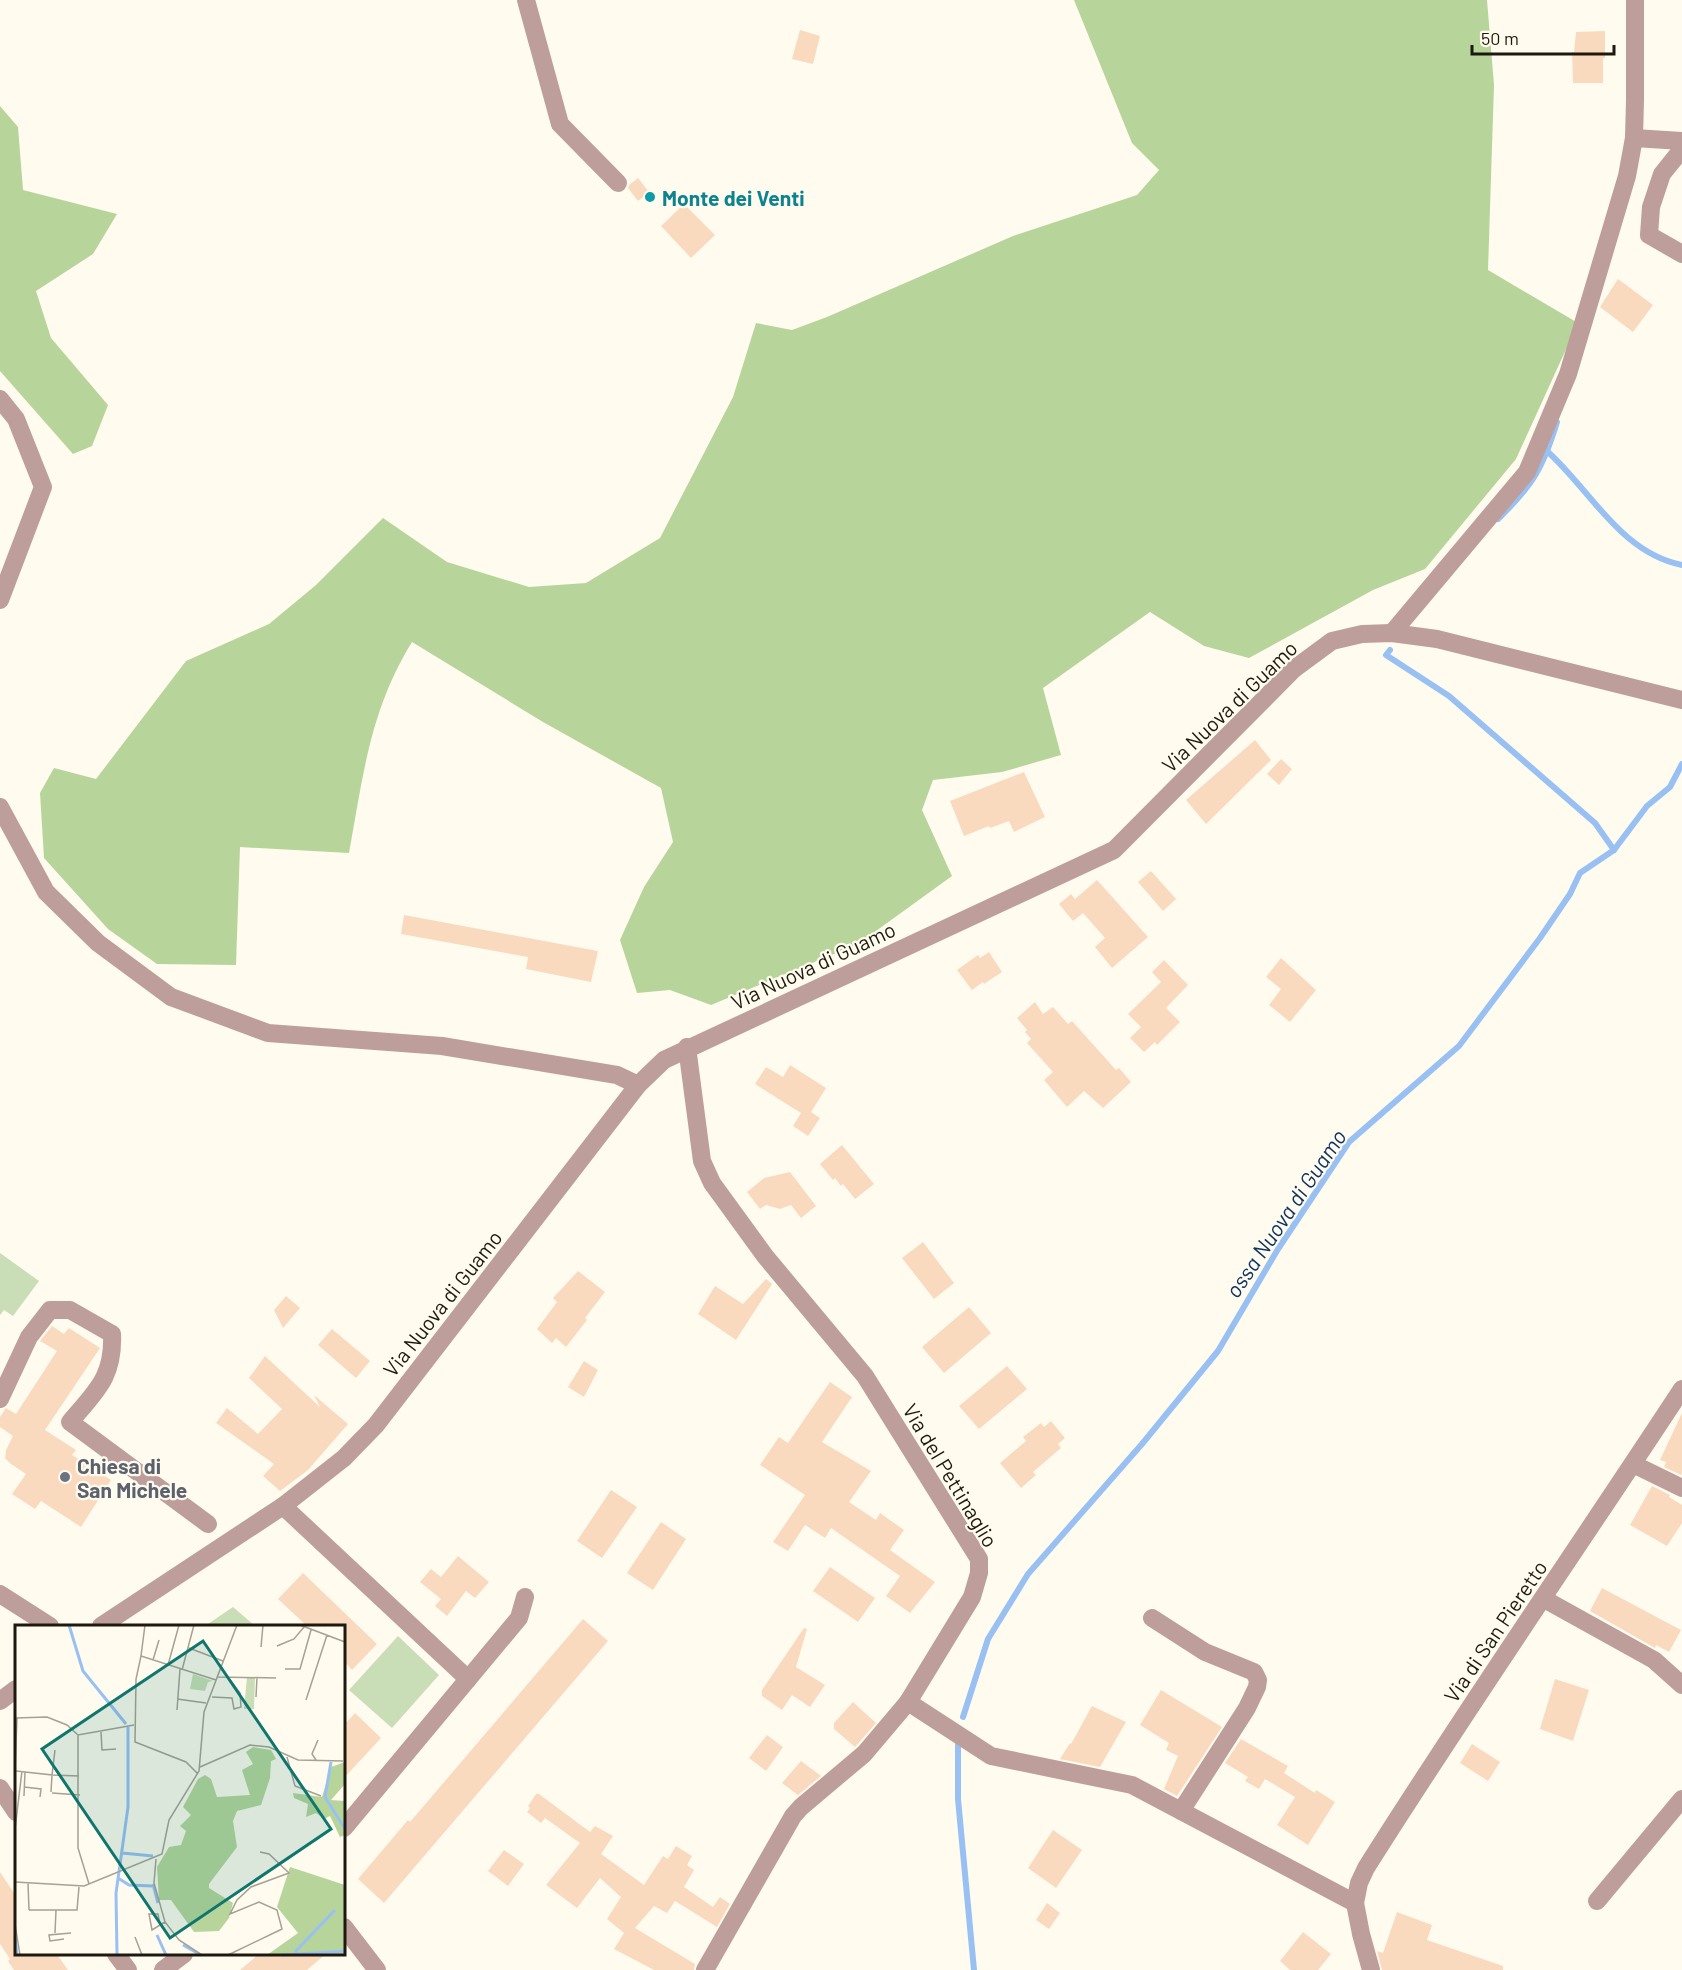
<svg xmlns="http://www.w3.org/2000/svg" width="1682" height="1970" viewBox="0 0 1682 1970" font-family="Barlow,sans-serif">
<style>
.green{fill:#c9deb6}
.forest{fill:#b7d59b}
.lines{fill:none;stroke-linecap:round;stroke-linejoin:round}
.stream{stroke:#99c0f3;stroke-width:6}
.building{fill:#fadabf}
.minor{stroke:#be9e9a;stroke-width:18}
.culture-dot{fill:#0f9aa8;stroke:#fffbee;stroke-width:2}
.worship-dot{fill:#6b7280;stroke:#fffbee;stroke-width:2}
.labels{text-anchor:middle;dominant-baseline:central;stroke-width:4.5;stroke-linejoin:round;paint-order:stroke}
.culture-label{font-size:21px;font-weight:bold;fill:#0d838f;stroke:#fffbee;text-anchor:start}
.street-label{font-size:21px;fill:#1d190e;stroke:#fffbee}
.worship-label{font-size:21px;font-weight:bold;fill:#5b616d;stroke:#fffbee;text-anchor:start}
.water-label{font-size:22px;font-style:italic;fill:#0d3361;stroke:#fffbee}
.inset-river{fill:none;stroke:#99c0f3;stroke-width:3}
.inset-road{fill:none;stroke:#a5a194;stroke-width:1.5}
.view{fill:#0f766e;fill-opacity:0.15;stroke:#0f766e;stroke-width:3}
.inset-edge{fill:none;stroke:#1d190e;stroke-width:3}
</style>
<rect width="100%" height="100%" fill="#fffbee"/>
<g class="green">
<path d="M0 1253 39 1281 13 1316 4 1310 0 1315Z"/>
<path d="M233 1607 255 1626H205L208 1624Z"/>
<path d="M398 1636 439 1675 392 1728 349 1690Z"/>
</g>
<g class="forest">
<path d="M1074 0H1487L1494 85 1488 270 1578 323 1516 459 1425 569 1373 590 1249 658 1204 646 1150 612 1043 688 1061 755 1002 772 933 780 922 810 952 876 858 944 711 1005 670 990 637 993 620 940 644 887 673 842 661 788 543 722 412 642C370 710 363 776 349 853L240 847 236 965 157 964 108 929 44 858 40 793 54 768 96 779 186 661 269 624 316 585 383 518 447 562 529 587 586 583 660 538 733 397 756 323 792 330 827 317 1013 236 1137 195 1159 170 1132 143Z"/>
<path d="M0 106 18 127 23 190 117 214 93 254 36 291 51 338 108 405 92 446 73 454 0 371Z"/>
</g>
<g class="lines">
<g class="stream">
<path d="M1548 452C1591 491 1621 553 1682 565"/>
<path d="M1498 519C1533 485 1543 468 1557 422"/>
<path d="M1390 650 1386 655 1449 696 1595 823 1614 850"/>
<path d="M963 1717 988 1639 1028 1574 1142 1444 1218 1351 1278 1249 1349 1142 1459 1046 1540 938 1570 894 1580 873 1614 850 1647 806 1670 787 1682 764"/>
<path d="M958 1744V1799L974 1970"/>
</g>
</g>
<g class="building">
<path d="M800 30 820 36 813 64 792 59Z"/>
<path d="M1605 31V58H1603V83H1573L1572 52H1574L1576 32Z"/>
<path d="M638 178 649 192 638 201 628 188 629 185Z"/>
<path d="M684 204 715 235 691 258 661 226Z"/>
<path d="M1618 279 1653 305 1633 332 1600 307Z"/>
<path d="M1255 740 1271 760 1206 824 1186 800Z"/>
<path d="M1281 759 1292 769 1279 785 1267 774Z"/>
<path d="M1024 772 1045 817 1014 832 1009 821 990 828 989 826 964 836 950 801Z"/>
<path d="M1151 871 1176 899 1163 911 1138 882Z"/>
<path d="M1097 880 1148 937 1112 968 1095 947 1105 938 1083 913 1073 921 1059 904 1071 894 1075 899Z"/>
<path d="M404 915 598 951 591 982 526 969 528 957 401 934Z"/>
<path d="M989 952 1002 972 984 984 983 982 972 990 957 970 978 955 980 958Z"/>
<path d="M1281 958 1316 990 1290 1022 1269 1005 1281 989 1266 977Z"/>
<path d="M1164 960 1188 985 1166 1008 1180 1022 1157 1045 1155 1042 1144 1052 1130 1038 1141 1027 1128 1014 1161 982 1152 972Z"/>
<path d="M1035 1002 1043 1014 1053 1007 1068 1024 1072 1021 1116 1070 1119 1068 1131 1082 1103 1108 1084 1091 1067 1107 1044 1080 1053 1072 1027 1043 1031 1039 1025 1032 1027 1030 1017 1018Z"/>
<path d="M790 1065 826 1088 811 1112 820 1118 808 1136 793 1126 801 1113 755 1084 766 1067 783 1077Z"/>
<path d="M842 1145 874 1184 855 1199 843 1184 841 1186 835 1178 833 1180 820 1164Z"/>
<path d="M790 1172 816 1206 801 1218 791 1205 780 1209 766 1205 760 1209 747 1192 764 1178Z"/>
<path d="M923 1242 954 1283 934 1299 902 1258Z"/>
<path d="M578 1271 605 1292 585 1318 587 1320 566 1347 556 1338 552 1343 537 1329 557 1302 553 1298Z"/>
<path d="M766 1279 772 1284 736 1340 698 1314 715 1286 743 1304Z"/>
<path d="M286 1296 300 1308 283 1328 274 1310Z"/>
<path d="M969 1307 991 1333 944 1373 922 1347Z"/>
<path d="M52 1326 64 1334 69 1328 100 1348 45 1430 76 1450 72 1455 111 1480 81 1527 41 1501 35 1509 12 1494 26 1474 11 1464 5 1458 6 1450 13 1436 0 1427V1417L6 1408 16 1414 57 1351 40 1341Z"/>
<path d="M332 1329 370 1361 356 1378 318 1345Z"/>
<path d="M265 1356 320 1407 314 1395 348 1424 308 1470 280 1491 263 1476 274 1464 216 1423 227 1408 258 1434 282 1409 249 1378Z"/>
<path d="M584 1361 598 1370 584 1397 568 1387Z"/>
<path d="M1007 1366 1027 1389 979 1429 959 1406Z"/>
<path d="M830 1382 852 1397 822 1442 871 1471 849 1502 876 1520 880 1513 904 1530 890 1550 935 1582 910 1613 886 1596 900 1576 831 1528 825 1538 805 1525 788 1551 773 1542 805 1495 760 1465 779 1437 788 1443Z"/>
<path d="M1682 1413V1474L1681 1475 1664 1467 1666 1462 1660 1460Z"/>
<path d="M1051 1421 1065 1438 1058 1444 1061 1448 1033 1472 1036 1475 1021 1488 1000 1463 1026 1441 1023 1437 1041 1423 1044 1427Z"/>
<path d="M1652 1486 1670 1495 1669 1497 1682 1505V1523L1667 1546 1630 1525Z"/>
<path d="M611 1490 637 1507 602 1558 577 1541Z"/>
<path d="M661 1522 686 1539 653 1590 627 1573Z"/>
<path d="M458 1556 489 1582 475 1598 466 1591 447 1616 435 1606 441 1599 420 1582 431 1569 441 1577Z"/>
<path d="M830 1567 875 1598 858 1622 813 1591Z"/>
<path d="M303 1573 377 1644 352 1670 344 1661V1626H307L278 1599Z"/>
<path d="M1602 1588 1681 1630 1669 1652 1656 1645 1655 1648 1590 1611Z"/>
<path d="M583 1619 608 1641 384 1903 358 1879 408 1820 410 1822Z"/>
<path d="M804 1628 807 1629 796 1667 825 1685 810 1707 792 1695 782 1710 762 1696V1690Z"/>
<path d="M1555 1679 1589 1690 1573 1741 1540 1729Z"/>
<path d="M1161 1690 1222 1727 1177 1796 1164 1789 1178 1756 1166 1750 1169 1743 1140 1725Z"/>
<path d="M853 1702 876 1723 855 1747 834 1729V1723Z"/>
<path d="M1092 1706 1126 1722 1100 1767 1060 1759 1070 1743 1071 1744Z"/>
<path d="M355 1713 381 1738 344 1778V1725Z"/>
<path d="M767 1735 783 1747 766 1771 749 1758Z"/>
<path d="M1241 1739 1288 1766 1284 1773 1315 1793 1316 1790 1335 1802 1308 1845 1277 1825 1295 1797 1265 1779 1259 1789 1245 1781 1248 1777 1225 1763Z"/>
<path d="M1472 1744 1500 1762 1488 1781 1460 1763Z"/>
<path d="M801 1761 821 1776 798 1795 782 1783Z"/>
<path d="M536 1794H539L590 1832 595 1826 613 1836 601 1854 644 1885 663 1856 668 1859 676 1846 692 1856 687 1865 694 1870 684 1887 713 1907 720 1897 730 1904 717 1927 675 1901 667 1913 654 1906 635 1928 695 1964 694 1970H654L614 1949 624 1933 607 1919 621 1897 600 1878 577 1908 546 1885 580 1843 545 1818 541 1823 527 1812 530 1808 528 1806Z"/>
<path d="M1053 1830 1082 1850 1056 1888 1028 1868Z"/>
<path d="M504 1850 524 1864 508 1886 488 1871Z"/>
<path d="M0 1872 16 1896V1955L56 1953 68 1970H14L8 1961 10 1959 0 1944Z"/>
<path d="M1047 1903 1060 1913 1049 1929 1036 1920Z"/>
<path d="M1397 1912 1432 1925 1427 1940 1503 1966V1970H1382L1377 1951 1383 1953Z"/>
<path d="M1303 1932 1331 1954 1318 1970H1290L1280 1961Z"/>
<path d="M260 1953H327L307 1970H240Z"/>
</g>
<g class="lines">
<g class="minor">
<path d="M526 0 560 124 618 183"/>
<path d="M1634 138 1682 141"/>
<path d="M1682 149 1662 174 1651 207 1649 235 1682 254"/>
<path d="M0 399 16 419 43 487 0 600"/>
<path d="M1392 633 1527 472 1568 374 1627 176 1634 138 1635 100V0"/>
<path d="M0 807 46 892 98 943 171 997 268 1033 442 1046 617 1075 638 1085"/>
<path d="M687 1047 702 1161 712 1183 765 1256 865 1376 979 1559V1573L972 1597 908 1702 864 1754 801 1807 793 1816 705 1970"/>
<path d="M0 1399 29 1337 50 1310H70L112 1334C114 1377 96 1391 70 1422L208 1524"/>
<path d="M1633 1464 1682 1488"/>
<path d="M283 1506 468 1679"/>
<path d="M0 1594 50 1626"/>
<path d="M1544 1599 1654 1660 1682 1685"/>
<path d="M1152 1618 1205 1652 1254 1672 1258 1680 1257 1687 1247 1708 1181 1811"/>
<path d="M101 1626 283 1506 344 1458 376 1425 638 1085 664 1060 1114 850 1294 669 1332 641 1362 634 1392 633 1437 639 1682 700"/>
<path d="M0 1701 16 1689"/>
<path d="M908 1702 991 1756 1132 1785 1355 1903 1361 1934 1371 1970"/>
<path d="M0 1788 16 1812"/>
<path d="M344 1828 519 1618 525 1597"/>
<path d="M1597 1901 1682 1799"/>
<path d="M1355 1903 1359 1883 1366 1868C1468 1706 1577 1549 1682 1389"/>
<path d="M344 1927 377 1970"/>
<path d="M116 1954 128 1970"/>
<path d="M163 1970 184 1954"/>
</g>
</g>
<circle class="culture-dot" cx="650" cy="197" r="6"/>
<circle class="worship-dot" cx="65" cy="1477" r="6"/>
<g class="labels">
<g class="culture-label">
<text x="662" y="197">Monte dei Venti</text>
</g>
<g class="street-label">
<text transform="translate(1229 706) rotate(-44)">Via Nuova di Guamo</text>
<text transform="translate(813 965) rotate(-25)">Via Nuova di Guamo</text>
<text transform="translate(442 1303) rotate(-52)">Via Nuova di Guamo</text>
<text transform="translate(951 1475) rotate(59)">Via del Pettinaglio</text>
<text transform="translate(1495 1631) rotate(-56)">Via di San Pieretto</text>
</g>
<g class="worship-label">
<text x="77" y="1465">Chiesa di<tspan x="77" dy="24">San Michele</tspan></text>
</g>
<g class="water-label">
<text transform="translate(1285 1213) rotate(-56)">ossa Nuova di Guamo</text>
</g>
</g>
<g transform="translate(15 1625)">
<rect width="330" height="330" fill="#fffbee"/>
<path d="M178 49 198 56 193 57 190 66 175 64ZM232 52H240L239 84H229Z" fill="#c9deb6"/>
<path d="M238 122 256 125 261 134 256 136 255 153 246 180 222 186 218 196 222 222 194 259V263L218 278 214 293 204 306 179 307 156 275H144L142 242 154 222 166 220 171 206 165 201 176 190 168 182 183 154 190 150 196 154 202 172 235 170 227 145 238 139 231 127ZM330 137V159L316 175 330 176V210L325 212 315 191 309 194 301 188 291 192 293 179 279 173 278 168 307 172 316 142ZM275 242 330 260V330H252L283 308 262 282Z" fill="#b7d59b"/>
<path class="inset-river" d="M54 0 68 46 111 99M316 137 310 172 330 204M107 228 138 231M103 253 114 260 137 261M138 259 143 278M142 310 151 330M0 311 2 330M168 320 184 329M280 327 320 285M102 330 101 268 113 182V102M267 330 330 326"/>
<path class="inset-road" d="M130 0 126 31 201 55M285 0 330 17M262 21 279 14 289 2M246 22 248 0M174 23 208 36M126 31 121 54 120 117 171 137 182 148M138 35 144 15M153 40 164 0M270 44H285L296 5M167 45 179 0M203 52 261 53M197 72 217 73 219 84 226 82 225 68 213 52M241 72 242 52M162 74 191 78M291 75 312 10M162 85 165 44M0 93 32 92 52 100 63 110 119 100M86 107 87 125 101 124M63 110V223L74 259M40 125 37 150 64 151M272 132 280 161 306 171M301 135 297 129 303 115M185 142 235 120 254 122 283 135 328 136M0 145 2 93M1 146 37 150 36 167M9 162 26 164 25 172M37 168 65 170M9 171 10 147M0 204 7 146M141 234 139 258 150 297 164 315 187 330M0 257 69 261 147 229 154 195 184 146 189 87 222 0M13 258 14 285M14 285H62L64 262M0 299 5 330M145 300 143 289H134L137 305 150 297M40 308 41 285M120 312 127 330M49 314 35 316 34 310 56 308M213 330 267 304 262 285 244 277 215 289 222 275 236 262 274 248 254 229 245 227"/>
<path class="view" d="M188 16 316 204 155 313 27 124Z"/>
<rect width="330" height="330" class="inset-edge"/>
</g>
<path d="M1472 45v9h142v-9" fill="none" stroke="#1d190e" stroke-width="3"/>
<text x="1481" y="45" font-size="18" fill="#1d190e" stroke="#fffbee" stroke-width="4.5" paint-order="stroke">50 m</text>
</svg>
